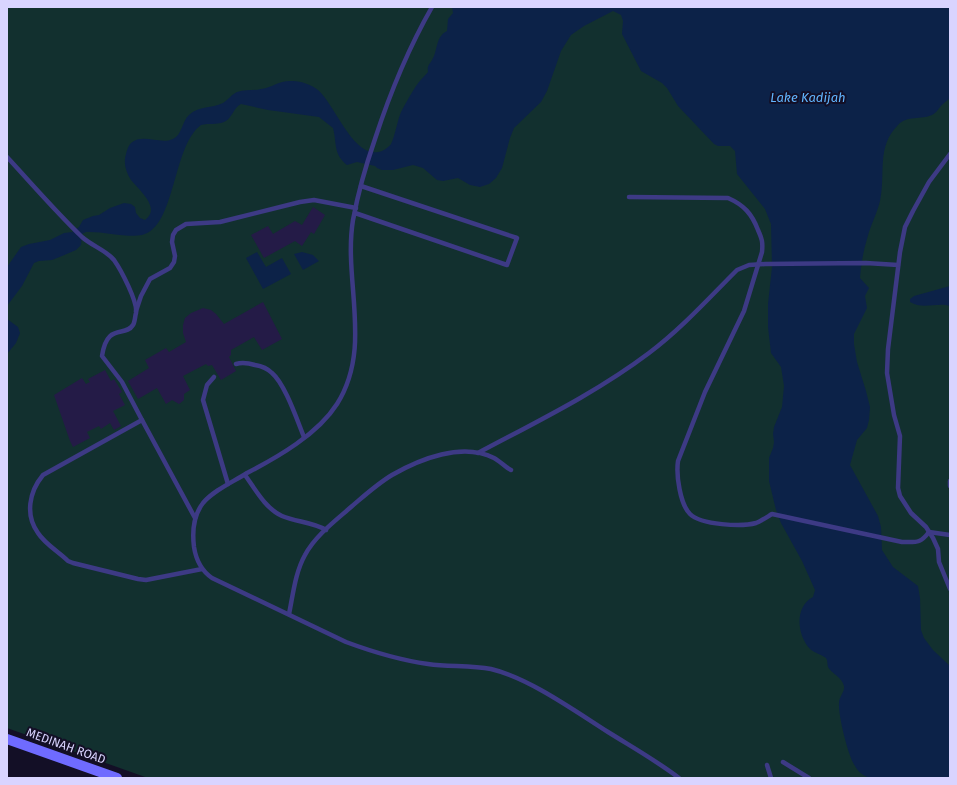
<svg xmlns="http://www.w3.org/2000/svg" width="957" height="785" viewBox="0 0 957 785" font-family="'Fira Sans',sans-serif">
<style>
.green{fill:#12302f}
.water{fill:#0c2248}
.building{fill:#241b47}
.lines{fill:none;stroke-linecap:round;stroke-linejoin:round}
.service{stroke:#3d3a85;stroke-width:4.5}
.secondary{stroke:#6f6bff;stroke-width:10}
.labels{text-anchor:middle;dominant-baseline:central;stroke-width:4;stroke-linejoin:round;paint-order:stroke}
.street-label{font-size:12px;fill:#d9d4ff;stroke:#130f26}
.water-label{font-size:13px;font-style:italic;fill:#62b6ff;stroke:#130f26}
</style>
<rect width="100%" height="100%" fill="#130f26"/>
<path class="green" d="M7 7H950V778H148L7 728Z"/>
<g class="water">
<path d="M452 7H950V98C948 100 945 102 943 104 939 107 937 113 932 115 921 120 907 115 898 125 876 147 886 173 880 201 877 214 870 226 867 239 863 252 861 265 860 278L869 288 865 296 867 308 854 334V344L857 362 866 391 870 407 869 420 867 428 857 440 850 465 878 516 881 527 882 550 893 567 918 586 920 598 921 630 924 638 933 650 950 666V778H869C863 775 858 772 855 766 848 756 838 715 839 703 839 697 845 692 844 686 842 677 832 674 828 667 827 664 828 661 826 658 821 654 814 653 810 649 797 635 794 607 813 597L815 590 802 561 781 523 776 510 769 481V458L773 448 774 442 773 434 774 427 782 407 784 386 781 367 771 353 768 327V304L772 267 771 224 765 209 737 174 735 151 730 146H718L714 144 678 106 667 88 662 83 641 71 622 34 623 21 621 15 613 11 584 26 571 35 561 51 547 91 541 102 514 128 510 138 502 168 496 178 489 184 480 187 470 185 458 178 443 181 437 180 423 168 413 165 393 170H382L377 168 375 166 357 162 347 165C333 154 337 143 333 128L319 117 268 110 241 104C233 108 232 119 224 122 216 125 209 123 201 125 172 146 176 227 142 235 128 238 102 231 86 232L82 234 81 245 76 250 62 256 52 260 39 261 34 263 22 286 7 306V267L21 247 29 244 50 240 64 233 72 232 79 227 83 220 93 216 99 215 110 208 124 203 131 204 135 207 136 213 140 218 145 220C162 208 138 189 131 180 126 172 123 163 126 154 127 150 128 146 131 143 143 133 160 145 173 139 182 135 182 121 189 115 200 105 211 109 223 103 228 100 232 94 237 92 245 89 253 91 261 89 274 87 279 80 293 81 301 81 312 85 318 90 335 105 353 157 378 152 382 152 389 147 391 144 395 136 397 122 401 112 405 104 411 94 416 86 419 81 424 77 428 72 427 66 429 65 432 60 438 51 435 37 447 31L448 19 453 13Z"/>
<path d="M257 252 266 267 282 258 291 274 263 289 246 258Z"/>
<path d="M302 252 313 255 319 261 303 270 294 254Z"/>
<path d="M950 286V306C937 302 923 310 910 302V299L914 296Z"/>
<path d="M7 319 18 327 20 333 16 343 7 354Z"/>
</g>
<g class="building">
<path d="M313 207 325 215 314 234 311 232 302 246 295 241 264 258 251 235 268 226 273 234 295 221 302 225Z"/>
<path d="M263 302 282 339 262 350 254 337 231 350V355L229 357 236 371 221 380 212 365 208 366 206 364 183 376 190 390 184 394V400L179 404 172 400 166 404 157 388 138 399 128 381 149 368 145 360 166 348 169 352 186 342 183 333V325L185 318 191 313 203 308 211 310 216 314 224 324Z"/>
<path d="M105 370 111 381 114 379 122 392 119 394 125 405 113 411 121 426 114 430 110 423 101 429 99 426 87 432 90 438 73 447 70 441 54 395 82 378 86 384 90 382 88 379Z"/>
</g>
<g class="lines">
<g class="service">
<path d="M432 7C408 49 390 93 375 139 366 165 358 193 353 220 343 281 373 347 337 404 318 434 278 457 247 473 233 482 214 490 203 503 193 516 192 531 194 547 196 560 202 571 212 578L346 642C373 652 399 660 428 664 449 667 470 665 491 669 529 678 575 711 608 732 632 747 657 761 679 778"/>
<path d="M950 154 929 182 913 211 905 227 900 252 888 349 887 373 894 415 900 436 898 488 900 496 911 513 926 527 933 538 938 549 939 562 950 589"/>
<path d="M7 157C32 184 56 212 82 237 92 246 106 250 114 260 121 270 138 302 136 313 135 316 135 322 133 325 125 338 107 322 102 356L122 382 142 420"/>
<path d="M629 197 728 198C744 205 752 214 758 230 762 239 763 242 762 252L744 311 705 392 678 461C676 475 680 504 690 514 701 525 742 527 756 523 761 521 767 517 772 514L902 542C916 542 920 544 929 532L950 535"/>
<path d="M355 213 507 265 517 238 361 186"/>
<path d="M136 311 141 296 150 279 170 268 174 262 175 256 172 242 173 235 176 230 186 224 220 222 300 202 314 200 356 208"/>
<path d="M236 364C243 362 248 363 255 365 261 366 267 368 272 373 285 384 297 420 304 437"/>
<path d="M214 377 207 385 203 400 228 484"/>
<path d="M478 453C536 422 596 393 649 353 681 329 708 299 737 270L749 265 765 264 866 263 898 265"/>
<path d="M245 475C255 489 266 509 282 516 296 522 313 522 326 530"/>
<path d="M950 481V486"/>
<path d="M195 518 142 420 43 475C29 492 25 515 38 533 45 544 59 552 68 561L73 563 138 579 146 580 202 569"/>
<path d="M289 614C293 595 295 573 305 555 315 536 335 521 351 507 364 496 377 484 392 475 420 459 462 442 494 458 500 461 505 467 511 470"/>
<path d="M783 762 809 778"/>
<path d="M767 765 771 778"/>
</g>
<path class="secondary" d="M7 739 117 778"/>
</g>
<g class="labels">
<g class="street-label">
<text transform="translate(66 746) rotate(20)">MEDINAH ROAD</text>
</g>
<g class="water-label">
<text x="808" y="97">Lake Kadijah</text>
</g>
</g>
<rect width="957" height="785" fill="none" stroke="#d9d4ff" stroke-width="16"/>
</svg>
